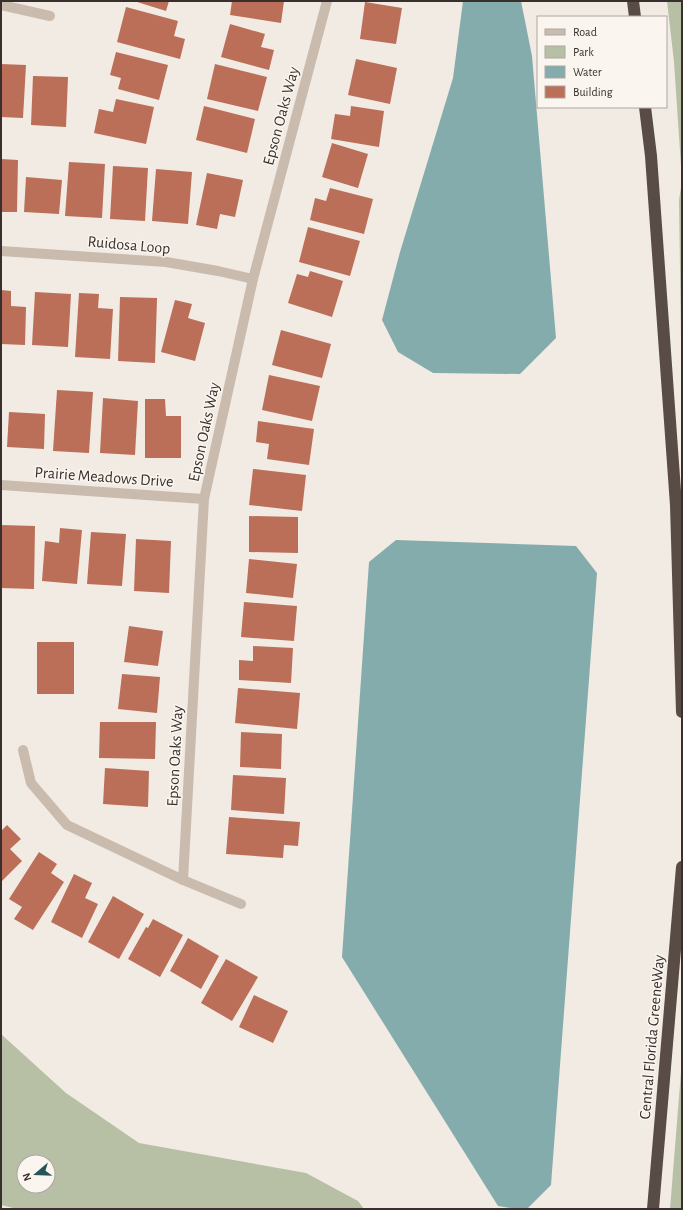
<svg xmlns="http://www.w3.org/2000/svg" width="683" height="1210" viewBox="0 0 683 1210" font-family="'Alegreya Sans',sans-serif">
<style>
.green{fill:#b7c0a4;fill-rule:evenodd}
.water{fill:#84acad}
.building{fill:#bb6e58}
.lines{fill:none;stroke-linecap:round;stroke-linejoin:round}
.minor{stroke:#cabbaf;stroke-width:10}
.highway{stroke:#594b45;stroke-width:12}
.labels{text-anchor:middle;dominant-baseline:central;stroke-width:3;stroke-linejoin:round;paint-order:stroke}
.street-label{font-size:16px;fill:#39302d;stroke:#faf5ef}
</style>
<rect width="100%" height="100%" fill="#f2ebe3"/>
<g class="green">
<path d="M667 1H682V404L679 200 682 181 674 62Z"/>
<path d="M1 1034 66 1093 139 1143 306 1173 358 1201 364 1209H17L1 1205ZM24 1162H48V1186H24Z"/>
<path d="M682 1060V1209H670Z"/>
</g>
<g class="water">
<path d="M463 1H521L532 56 556 338 520 374 433 373 398 352 382 320 400 252 453 78Z"/>
<path d="M396 540 576 546 597 573 551 1185 527 1209H517L498 1206 342 957 369 562Z"/>
</g>
<g class="building">
<path d="M134 1H169L166 11Z"/>
<path d="M232 1H284L281 23 230 15Z"/>
<path d="M365 2 402 8 396 44 360 39Z"/>
<path d="M126 7 178 21 174 36 185 39 180 59 117 42Z"/>
<path d="M230 24 265 34 261 47 274 50 269 70 221 57Z"/>
<path d="M116 52 168 65 159 100 118 89 121 78 110 75Z"/>
<path d="M356 59 397 68 390 104 348 95Z"/>
<path d="M1 64 26 65 23 118 1 117Z"/>
<path d="M215 64 267 77 258 111 207 99Z"/>
<path d="M33 76 68 77 66 127 31 125Z"/>
<path d="M116 99 154 107 146 144 94 133 99 109 113 112Z"/>
<path d="M204 106 255 119 247 153 196 140Z"/>
<path d="M351 106 384 111 379 147 331 139 335 114 350 116Z"/>
<path d="M332 143 368 154 358 188 322 177Z"/>
<path d="M1 159 18 160 17 212H1Z"/>
<path d="M69 162 105 164 102 218 65 216Z"/>
<path d="M113 166 148 168 145 221 110 219Z"/>
<path d="M156 169 192 172 188 224 152 221Z"/>
<path d="M207 173 243 180 235 217 220 214 217 229 196 225Z"/>
<path d="M26 177 62 180 59 214 24 212Z"/>
<path d="M330 188 373 199 364 234 310 220 315 198 326 201Z"/>
<path d="M308 227 360 241 350 276 299 262Z"/>
<path d="M310 271 343 281 332 317 288 303 297 274 308 277Z"/>
<path d="M1 290 11 291V306L26 307 25 345 1 344Z"/>
<path d="M35 292 71 294 68 347 32 345Z"/>
<path d="M79 293 99 294 98 308 113 309 110 359 75 357Z"/>
<path d="M120 297 157 298 155 363 118 361Z"/>
<path d="M175 300 192 304 188 318 205 323 195 361 161 352Z"/>
<path d="M281 330 331 344 322 378 272 365Z"/>
<path d="M269 375 320 386 312 421 262 410Z"/>
<path d="M57 390 93 392 89 453 53 451Z"/>
<path d="M103 398 138 401 135 455 100 453Z"/>
<path d="M145 399H165L166 416H181V458H145Z"/>
<path d="M9 412 45 414 44 449 7 447Z"/>
<path d="M258 421 314 429 309 465 267 459 269 444 256 442Z"/>
<path d="M253 469 306 475 302 511 249 505Z"/>
<path d="M249 516 298 517V553L249 552Z"/>
<path d="M1 525 35 526 34 589 1 588Z"/>
<path d="M60 528 82 530 77 584 42 581 45 541 59 543Z"/>
<path d="M91 532 126 534 122 586 87 584Z"/>
<path d="M136 539 171 541 169 593 134 591Z"/>
<path d="M249 559 297 564 293 598 246 593Z"/>
<path d="M244 602 297 606 294 641 241 637Z"/>
<path d="M129 626 163 631 158 666 124 662Z"/>
<rect x="37" y="642" width="37" height="52"/>
<path d="M253 646 293 648 291 683 239 680V660L253 661Z"/>
<path d="M122 674 160 677 157 713 118 709Z"/>
<path d="M238 688 300 693 297 729 235 723Z"/>
<path d="M100 722H156L155 759 99 758Z"/>
<path d="M241 732 282 734 281 769 240 767Z"/>
<path d="M105 768 149 771 148 807 103 804Z"/>
<path d="M233 775 286 778 284 814 231 810Z"/>
<path d="M229 817 300 822 298 846 284 845 283 858 226 854Z"/>
<path d="M7 825 21 839 10 849 22 861 1 882V831Z"/>
<path d="M39 852 57 864 51 873 64 882 33 930 14 919 22 907 9 899Z"/>
<path d="M74 874 92 883 85 898 98 904 82 938 51 922Z"/>
<path d="M113 896 144 914 119 959 88 942Z"/>
<path d="M153 919 183 935 160 977 128 959 146 927 148 928Z"/>
<path d="M188 938 219 956 201 989 170 971Z"/>
<path d="M226 959 258 977 232 1021 201 1003Z"/>
<path d="M254 995 288 1011 273 1043 239 1027Z"/>
</g>
<g class="lines">
<g class="minor">
<path d="M1 5 50 16"/>
<path d="M1 251 166 262 218 271 253 279"/>
<path d="M1 485 204 499"/>
<path d="M23 750 31 783 67 825 183 880 241 904"/>
<path d="M183 880 204 499 253 279 327 1"/>
</g>
<g class="highway">
<path d="M633 1 635 17"/>
<path d="M645 107 651 156 676 505 682 712"/>
<path d="M653 1209 682 867"/>
</g>
</g>
<g class="labels">
<g class="street-label">
<text transform="translate(281 116) rotate(-75)">Epson Oaks Way</text>
<text transform="translate(129 245) rotate(5)">Ruidosa Loop</text>
<text transform="translate(204 432) rotate(-78)">Epson Oaks Way</text>
<text transform="translate(104 477) rotate(4)">Prairie Meadows Drive</text>
<text transform="translate(175 756) rotate(-87)">Epson Oaks Way</text>
<text transform="translate(652 1037) rotate(-85)">Central Florida GreeneWay</text>
</g>
</g>
<rect width="683" height="1210" fill="none" stroke="#39302d" stroke-width="4"/>
<rect x="537" y="16" width="130" height="92" fill="#faf5ef" stroke="#ada6a1"/>
<rect x="545" y="29" width="20" height="6" fill="#cabbaf" stroke="#ada6a1"/>
<text x="573" y="36" font-size="12" fill="#39302d">Road</text>
<rect x="545" y="46" width="20" height="12" fill="#b7c0a4" stroke="#ada6a1"/>
<text x="573" y="56" font-size="12" fill="#39302d">Park</text>
<rect x="545" y="66" width="20" height="12" fill="#84acad" stroke="#ada6a1"/>
<text x="573" y="76" font-size="12" fill="#39302d">Water</text>
<rect x="545" y="86" width="20" height="12" fill="#bb6e58" stroke="#ada6a1"/>
<text x="573" y="96" font-size="12" fill="#39302d">Building</text>
<g transform="translate(36 1174) rotate(251)"><circle r="19" fill="#faf5ef" stroke="#ada6a1"/>
<path d="M0-3L7 15L0 10L-7 15Z" fill="#255558"/>
<text y="-6" font-size="11" font-weight="bold" text-anchor="middle" fill="#39302d">N</text>
</g>
</svg>
